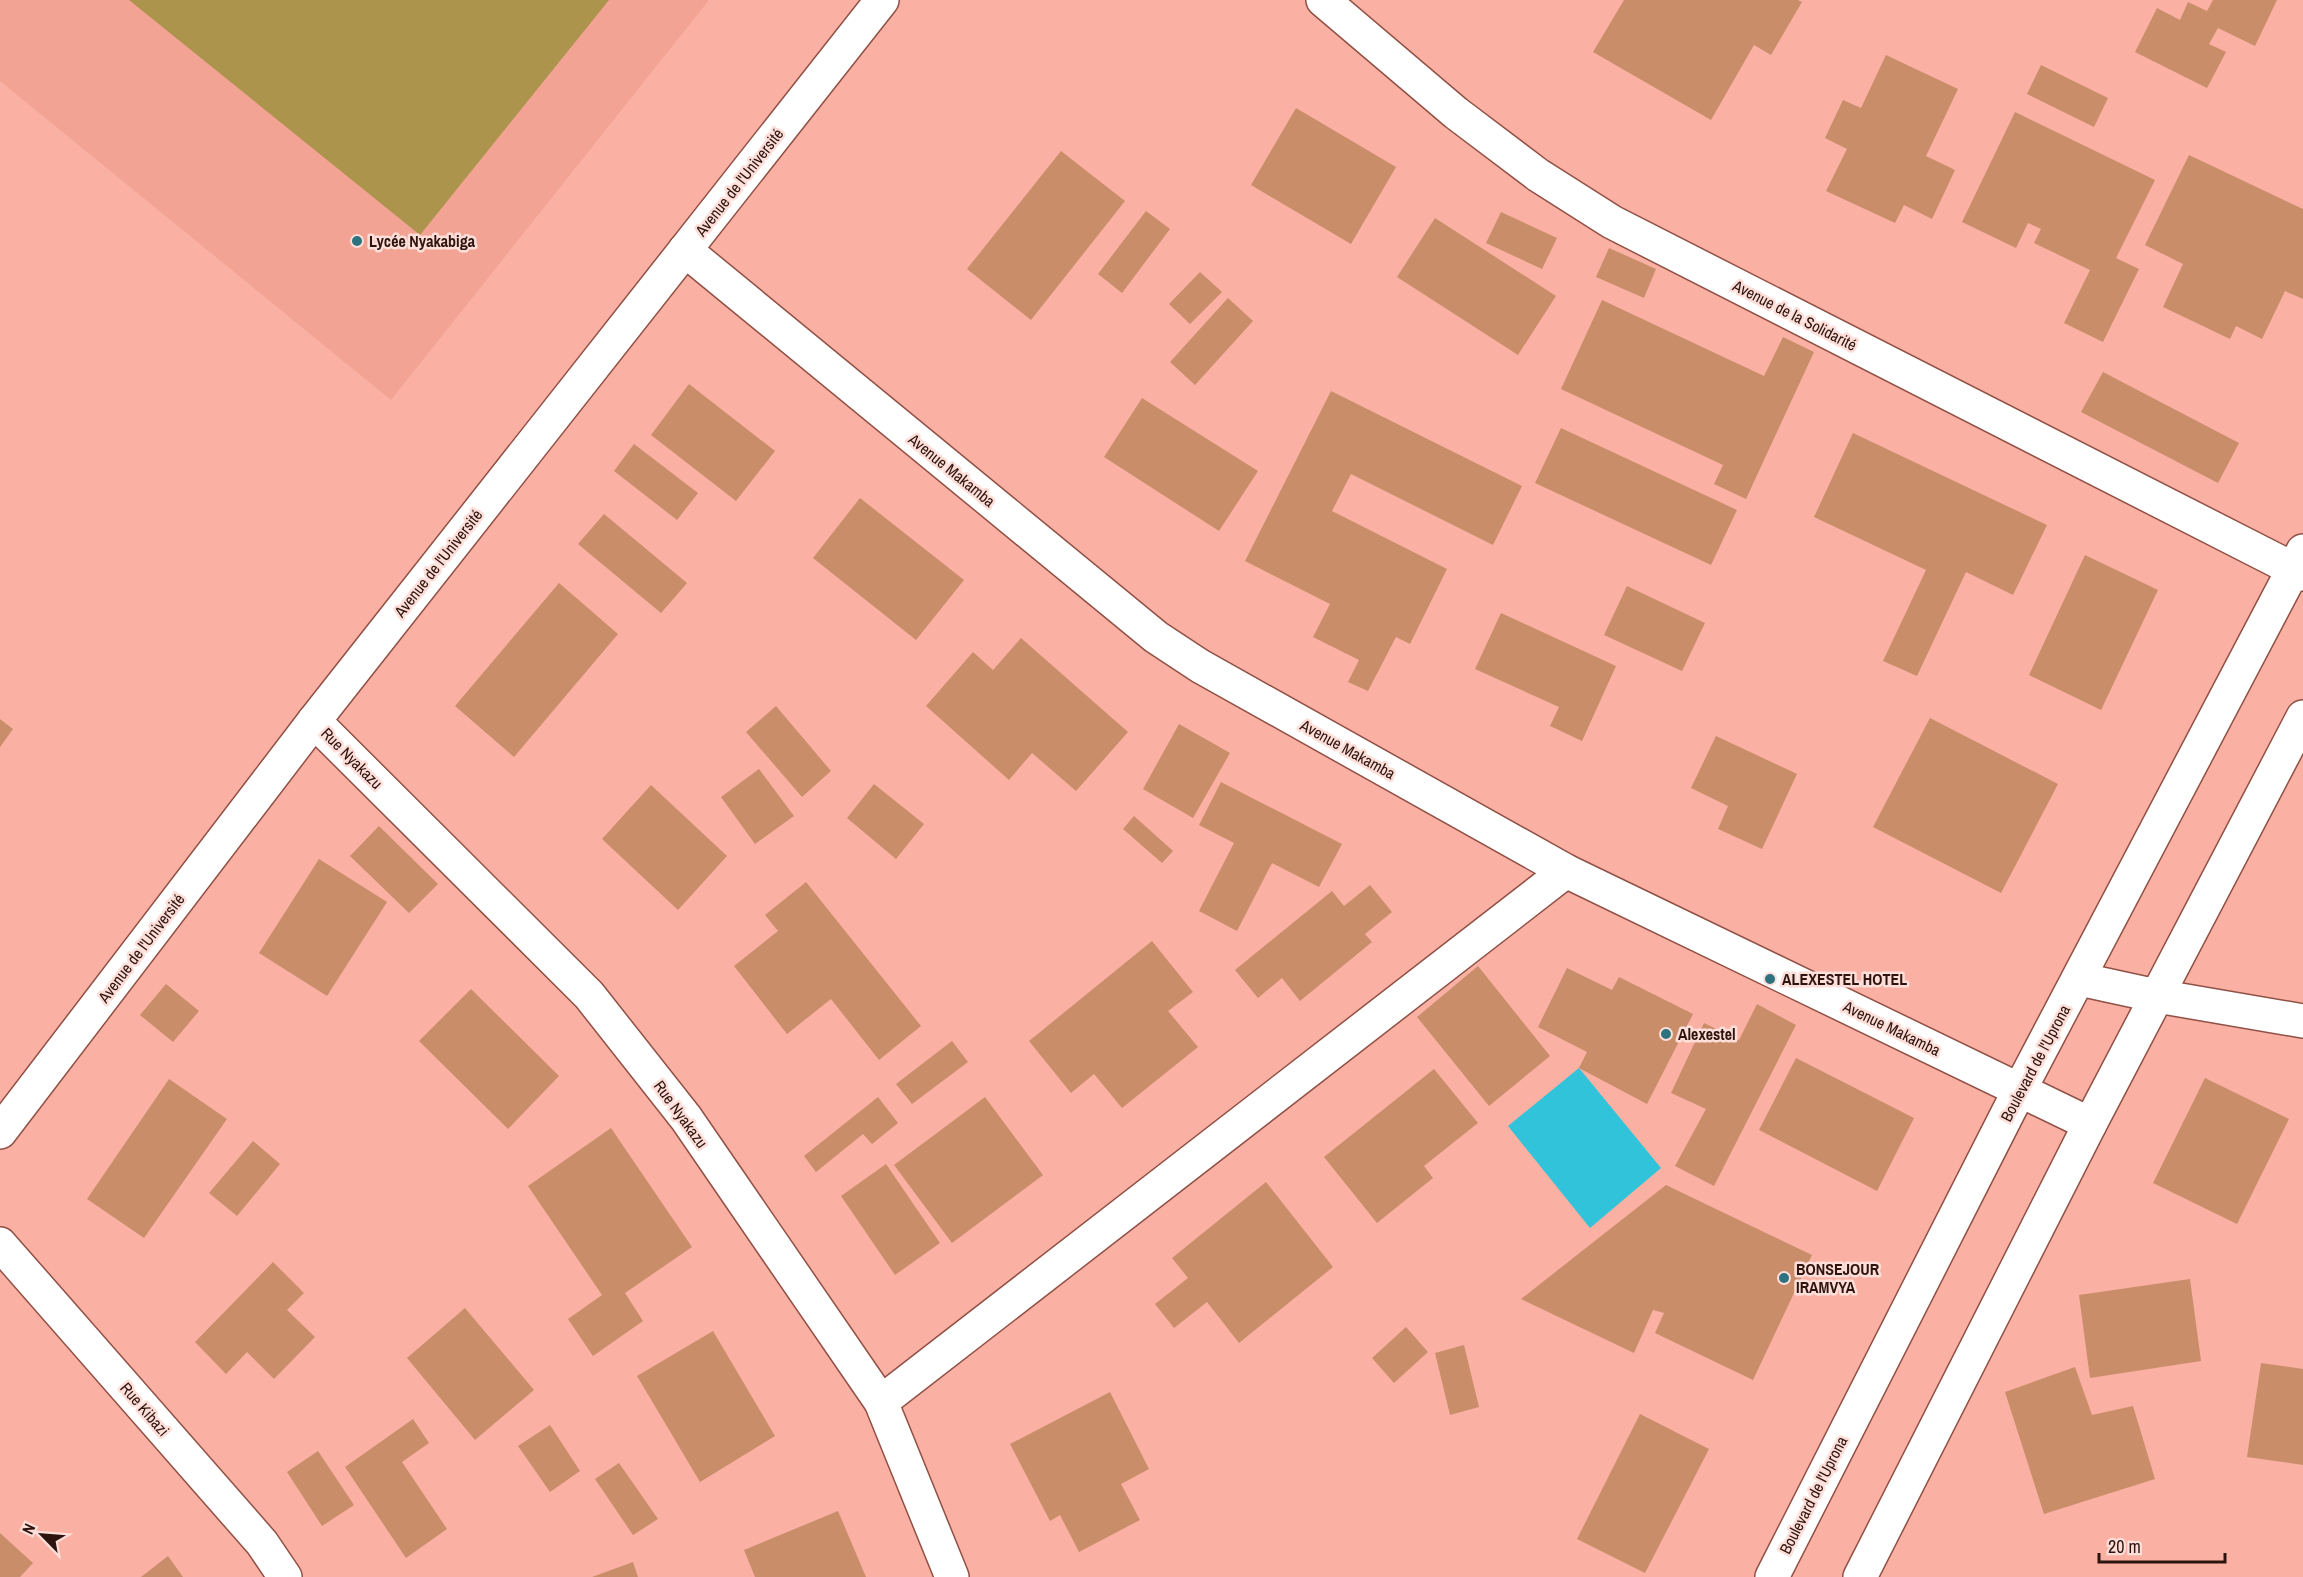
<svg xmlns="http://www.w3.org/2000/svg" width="2303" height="1577" viewBox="0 0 2303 1577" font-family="'Archivo Narrow',sans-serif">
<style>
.built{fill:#f2a394}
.green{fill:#ac944d}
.water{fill:#31c3da}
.building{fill:#c98d6a}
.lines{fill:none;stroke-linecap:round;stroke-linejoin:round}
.street-casing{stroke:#905045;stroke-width:36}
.secondary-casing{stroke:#905045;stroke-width:36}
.street{stroke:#fff;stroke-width:33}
.secondary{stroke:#fff;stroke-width:33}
.poi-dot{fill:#2c737f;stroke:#fdded8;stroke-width:2}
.labels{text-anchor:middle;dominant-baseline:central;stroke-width:5;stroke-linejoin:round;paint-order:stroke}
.street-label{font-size:16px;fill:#2e140f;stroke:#fdded8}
.poi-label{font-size:16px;font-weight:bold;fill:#2e140f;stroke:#fdded8;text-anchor:start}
</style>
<rect width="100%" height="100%" fill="#fab1a3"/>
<path class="built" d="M0 0H709L391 400 0 81Z"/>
<path class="green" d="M129 0H609L420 235Z"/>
<path class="water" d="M1579 1068 1661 1168 1590 1228 1508 1126Z"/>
<g class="building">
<path d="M1624 0H1798L1802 2 1771 55 1754 45 1711 120 1593 52Z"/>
<path d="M2213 0H2277L2255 46 2218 28 2209 44 2226 52 2207 88 2135 52 2157 8 2180 20 2188 2 2207 11Z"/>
<path d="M1886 55 1958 89 1926 156 1955 170 1932 219 1904 205 1895 223 1826 191 1847 149 1825 138 1843 100 1861 108Z"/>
<path d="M2041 65 2108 98 2094 127 2027 94Z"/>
<path d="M1296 108 1396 167 1351 244 1251 185Z"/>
<path d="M2015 112 2155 180 2116 258 2139 269 2103 342 2064 323 2090 270 2034 243 2041 229 2028 223 2016 248 1962 222Z"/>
<path d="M1061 151 1125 201 1031 320 967 269Z"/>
<path d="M2189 155 2303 209V299L2285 291 2262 339 2236 326 2230 339 2163 307 2183 264 2145 245Z"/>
<path d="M1146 211 1170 229 1122 293 1098 274Z"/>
<path d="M1501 212 1557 238 1542 269 1486 243Z"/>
<path d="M1435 218 1556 296 1518 355 1397 277Z"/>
<path d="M1609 248 1656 269 1644 298 1596 277Z"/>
<path d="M1200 272 1222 292 1190 324 1169 304Z"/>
<path d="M1228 298 1253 321 1195 385 1170 362Z"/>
<path d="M1602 300 1764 376 1783 337 1814 352 1746 499 1714 484 1723 465 1561 389Z"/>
<path d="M2103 372 2239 443 2218 483 2081 412Z"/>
<path d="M689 384 775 451 736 501 651 435Z"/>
<path d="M1331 391 1522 486 1493 545 1351 474 1332 511 1447 569 1410 644 1396 637 1368 691 1348 682 1359 660 1313 637 1330 604 1245 561Z"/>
<path d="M1142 398 1258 471 1219 531 1104 457Z"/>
<path d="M1561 428 1737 510 1711 565 1535 483Z"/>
<path d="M1853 433 2047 525 2013 595 1966 572 1917 676 1883 661 1926 570 1814 517Z"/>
<path d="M634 444 698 493 677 520 614 471Z"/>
<path d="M860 498 964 580 916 640 813 558Z"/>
<path d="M604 514 687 583 661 613 578 544Z"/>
<path d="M2085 555 2158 590 2101 710 2029 675Z"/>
<path d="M559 583 618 634 514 757 455 706Z"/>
<path d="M1627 586 1705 623 1682 671 1604 635Z"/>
<path d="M1501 613 1616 666 1582 741 1550 726 1559 707 1475 669Z"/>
<path d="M1021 638 1128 732 1076 791 1032 753 1009 780 926 706 973 652 993 670Z"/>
<path d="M776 706 831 771 802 797 746 732Z"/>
<path d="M1930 718 2058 784 2001 893 1873 827Z"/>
<path d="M0 719 13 729 0 747Z"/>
<path d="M1179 724 1230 753 1193 818 1143 789Z"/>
<path d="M1716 736 1797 774 1762 849 1718 829 1728 806 1691 788Z"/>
<path d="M759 769 794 816 755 844 721 797Z"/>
<path d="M1221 782 1342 844 1319 887 1272 863 1237 931 1199 911 1234 843 1199 825Z"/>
<path d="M874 784 924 824 896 859 847 818Z"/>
<path d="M651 785 727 856 678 910 602 839Z"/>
<path d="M1134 816 1173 851 1162 863 1123 829Z"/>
<path d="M379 826 438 884 409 913 350 856Z"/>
<path d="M319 859 387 902 327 996 259 953Z"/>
<path d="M806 882 921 1026 879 1060 831 999 787 1034 734 966 778 931 765 915Z"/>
<path d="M1370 885 1392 912 1365 934 1372 942 1300 1001 1282 978 1258 998 1235 970 1332 891 1344 906Z"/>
<path d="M1152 941 1193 992 1168 1011 1198 1047 1122 1108 1094 1074 1071 1093 1029 1041Z"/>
<path d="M1478 966 1550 1056 1489 1106 1417 1017Z"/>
<path d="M1567 968 1612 990 1619 977 1693 1014 1647 1104 1579 1068 1587 1052 1538 1027Z"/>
<path d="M166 984 199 1011 173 1042 140 1015Z"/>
<path d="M471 989 559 1076 508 1129 419 1041Z"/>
<path d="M1757 1004 1796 1025 1714 1186 1675 1166 1706 1109 1671 1093 1704 1023 1739 1040Z"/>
<path d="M952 1041 968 1062 912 1104 896 1084Z"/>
<path d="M1796 1058 1914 1118 1877 1191 1759 1130Z"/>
<path d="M1434 1069 1478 1123 1424 1166 1433 1178 1377 1223 1324 1157Z"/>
<path d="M2205 1078 2289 1119 2237 1224 2153 1183Z"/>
<path d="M169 1079 227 1119 144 1238 87 1199Z"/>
<path d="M878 1097 898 1123 872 1144 863 1134 816 1172 804 1156Z"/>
<path d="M985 1097 1043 1175 952 1243 894 1165Z"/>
<path d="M611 1128 692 1247 625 1293 643 1321 593 1356 568 1319 602 1295 528 1186Z"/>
<path d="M253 1141 280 1164 237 1216 209 1193Z"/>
<path d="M886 1164 940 1243 895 1275 841 1196Z"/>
<path d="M1266 1182 1333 1267 1239 1343 1207 1302 1174 1328 1155 1304 1188 1278 1172 1258Z"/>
<path d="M1666 1185 1812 1255 1753 1380 1655 1333 1664 1313 1653 1310 1634 1353 1521 1299Z"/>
<path d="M273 1262 304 1293 287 1310 315 1337 274 1379 247 1352 226 1374 195 1342Z"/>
<path d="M2190 1279 2201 1361 2090 1378 2079 1295Z"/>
<path d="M465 1308 534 1390 475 1440 407 1358Z"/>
<path d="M1406 1327 1428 1352 1394 1383 1372 1358Z"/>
<path d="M713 1331 775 1436 700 1482 637 1376Z"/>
<path d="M1464 1345 1479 1407 1450 1415 1435 1353Z"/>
<path d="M2261 1363 2303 1369V1465L2247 1457Z"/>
<path d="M2075 1367 2092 1415 2133 1406 2155 1479 2044 1514 2005 1392Z"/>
<path d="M1110 1392 1149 1469 1121 1484 1140 1520 1079 1552 1060 1515 1050 1521 1010 1444Z"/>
<path d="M1640 1414 1709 1449 1645 1573 1577 1539Z"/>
<path d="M413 1419 429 1443 402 1462 447 1529 406 1558 345 1467Z"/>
<path d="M550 1425 580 1471 550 1492 518 1446Z"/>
<path d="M318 1451 354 1505 322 1526 287 1472Z"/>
<path d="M619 1463 658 1519 633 1535 595 1479Z"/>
<path d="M838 1511 866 1577H755L744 1550Z"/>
<path d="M0 1533 33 1563 20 1577H0Z"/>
<path d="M168 1556 183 1577H141Z"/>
<path d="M633 1562 638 1577H592Z"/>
</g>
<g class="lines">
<defs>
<g id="street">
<path d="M1323 0 1456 113 1538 175 1612 222 2303 574"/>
<path d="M685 250 1156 637 1200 666 1566 871 2090 1124"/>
<path d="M314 721 589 995 686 1118 881 1402 952 1577"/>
<path d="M2079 979 2157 996 2303 1021"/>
<path d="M0 1244 262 1543 285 1577"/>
<path d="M881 1402 1566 871"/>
</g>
<g id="secondary">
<path d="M0 1132 314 721 882 0"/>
<path d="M1772 1577 2020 1089 2303 551"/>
<path d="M1860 1577 2090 1124 2303 717"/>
</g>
</defs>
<use href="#street" class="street-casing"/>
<use href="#secondary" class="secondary-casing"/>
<use href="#street" class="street"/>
<use href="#secondary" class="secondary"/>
</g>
<g class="poi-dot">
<circle cx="357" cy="241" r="6"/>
<circle cx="1770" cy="979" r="6"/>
<circle cx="1666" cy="1034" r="6"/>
<circle cx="1784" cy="1278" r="6"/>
</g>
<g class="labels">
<g class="street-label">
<text transform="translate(739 182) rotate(-52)">Avenue de l'Université</text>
<text transform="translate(1795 315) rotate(27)">Avenue de la Solidarité</text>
<text transform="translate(952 470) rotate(39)">Avenue Makamba</text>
<text transform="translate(438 563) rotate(-52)">Avenue de l'Université</text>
<text transform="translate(1348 749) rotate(29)">Avenue Makamba</text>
<text transform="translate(352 758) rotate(45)">Rue Nyakazu</text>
<text transform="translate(141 948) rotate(-53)">Avenue de l'Université</text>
<text transform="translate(1892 1028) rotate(26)">Avenue Makamba</text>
<text transform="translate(2035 1063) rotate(-62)">Boulevard de l'Uprona</text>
<text transform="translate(681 1114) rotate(54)">Rue Nyakazu</text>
<text transform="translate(145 1409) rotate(49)">Rue Kibazi</text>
<text transform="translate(1813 1495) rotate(-63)">Boulevard de l'Uprona</text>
</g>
<g class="poi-label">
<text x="369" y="241">Lycée Nyakabiga</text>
<text x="1782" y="979">ALEXESTEL HOTEL</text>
<text x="1678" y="1034">Alexestel</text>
<text x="1796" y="1269">BONSEJOUR<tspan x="1796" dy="18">IRAMVYA</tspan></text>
</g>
</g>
<g transform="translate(42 1535) rotate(295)" stroke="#fdded8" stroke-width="4.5" paint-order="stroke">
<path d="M0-4.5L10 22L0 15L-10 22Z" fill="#2e140f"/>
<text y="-9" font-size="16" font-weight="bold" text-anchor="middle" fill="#2e140f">N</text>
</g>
<path d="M2099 1553v9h126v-9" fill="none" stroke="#2e140f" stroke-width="3"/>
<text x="2108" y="1553" font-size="18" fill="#2e140f" stroke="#fdded8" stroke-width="4.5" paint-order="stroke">20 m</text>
</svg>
